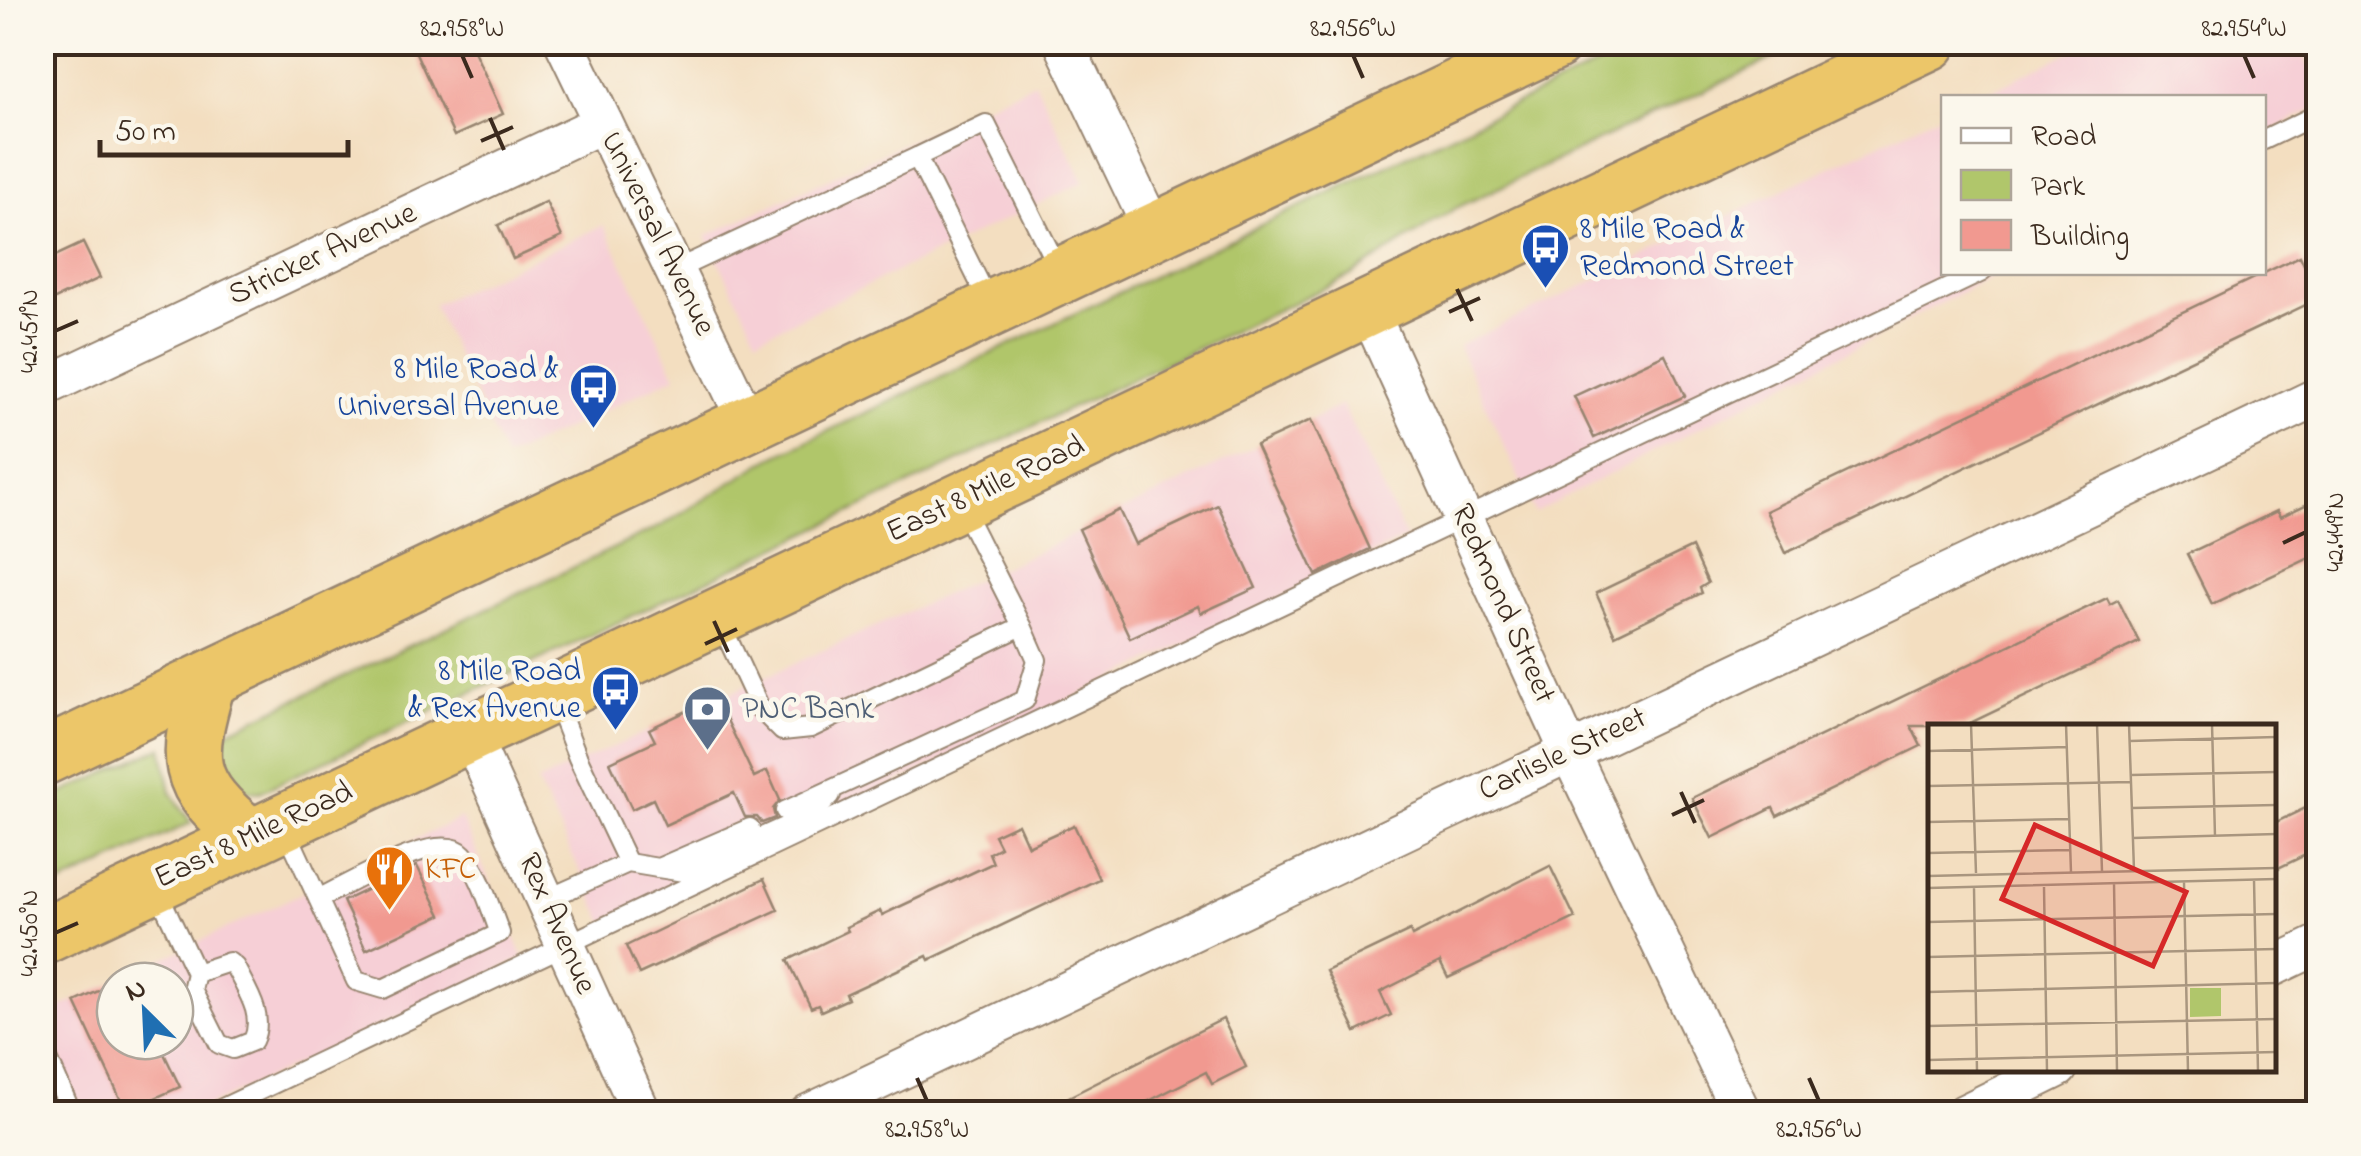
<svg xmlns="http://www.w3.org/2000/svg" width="2361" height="1156" viewBox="0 0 2361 1156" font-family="'Indie Flower',sans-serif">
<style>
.built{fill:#f6cfd6}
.green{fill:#b0c66b;stroke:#767844;stroke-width:2.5}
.building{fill:#f19990}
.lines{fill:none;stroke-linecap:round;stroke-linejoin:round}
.lane-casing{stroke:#97846f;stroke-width:22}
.street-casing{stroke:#97846f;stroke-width:42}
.highway-casing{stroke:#97846f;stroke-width:60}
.lane{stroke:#fff;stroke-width:18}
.street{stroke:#fff;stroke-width:38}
.highway{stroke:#ecc669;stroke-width:55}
.ticks{fill:none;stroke:#3b2a1e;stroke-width:4}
.labels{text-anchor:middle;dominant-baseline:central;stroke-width:9;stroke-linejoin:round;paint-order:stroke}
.transit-label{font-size:32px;fill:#164399;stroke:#fbf7ec;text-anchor:end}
.street-label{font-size:32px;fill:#3b2a1e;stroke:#fbf7ec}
.service-label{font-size:32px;fill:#4e5e75;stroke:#fbf7ec;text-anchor:start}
.food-label{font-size:32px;fill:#c56008;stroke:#fbf7ec;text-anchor:start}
.inset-road{fill:none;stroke:#a9967f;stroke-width:2.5}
.view{fill:#d62828;fill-opacity:0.15;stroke:#d62828;stroke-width:5}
.inset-edge{fill:none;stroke:#3b2a1e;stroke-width:5}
.neatline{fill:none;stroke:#3b2a1e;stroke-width:4}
.ticks-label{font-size:25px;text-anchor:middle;fill:#3b2a1e}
</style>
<rect width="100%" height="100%" fill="#fbf7ec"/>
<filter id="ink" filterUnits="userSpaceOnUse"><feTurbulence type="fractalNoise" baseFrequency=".01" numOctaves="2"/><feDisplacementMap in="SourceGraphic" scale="20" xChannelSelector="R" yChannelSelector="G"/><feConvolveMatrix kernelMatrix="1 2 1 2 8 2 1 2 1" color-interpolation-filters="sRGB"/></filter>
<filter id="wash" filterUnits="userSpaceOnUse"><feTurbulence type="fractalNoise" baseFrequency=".0048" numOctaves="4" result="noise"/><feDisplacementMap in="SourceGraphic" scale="40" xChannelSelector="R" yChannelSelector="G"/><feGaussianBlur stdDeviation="2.25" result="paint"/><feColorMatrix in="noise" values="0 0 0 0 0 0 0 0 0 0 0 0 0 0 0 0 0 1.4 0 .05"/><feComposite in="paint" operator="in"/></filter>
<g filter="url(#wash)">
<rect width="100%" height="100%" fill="#f3dec0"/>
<g class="built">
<path d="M2091 42 2298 43 2318 87V107L2264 135V98H1976Z"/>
<path d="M1035 82 1084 182 757 338 706 236Z"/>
<path d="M1943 113 1944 272 1999 273 1535 513 1458 346Z"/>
<path d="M604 225 676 376 505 458 433 305Z"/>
<path d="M1342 405 1406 538 605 923 537 782 1037 552Z"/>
<path d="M461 818 524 958 193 1113H43L42 1016 115 982V1041H175V981H116Z"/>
</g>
<g class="green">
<path d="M1644 43H1805L1456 208 1350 276 260 792 237 790 219 772 222 738 231 730 663 525 771 458Z"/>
<path d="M162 747 171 792 191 823 43 893V802Z"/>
</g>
<g id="blocks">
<g class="building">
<path d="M411 42H470L503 114 454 136Z"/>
<path d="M546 202 562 237 513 259 498 225Z"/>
<path d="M83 243 100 278 42 305V262Z"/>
<path d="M2300 256 2317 293 2308 298 2310 303 1786 553 1766 511Z"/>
<path d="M1665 354 1685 396 1594 438 1574 396Z"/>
<path d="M1311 420 1370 549 1316 575 1256 445Z"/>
<path d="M2318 499V554L2212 604 2187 554 2277 511 2280 517Z"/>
<path d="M1218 505 1256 588 1201 613 1198 606 1130 638 1079 529 1119 510 1135 544Z"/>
<path d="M1692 547 1708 583 1700 588 1702 593 1615 635 1596 593Z"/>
<path d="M2107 598 2110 604 2118 600 2139 642 1964 726H1911L1921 746 1777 816 1773 808 1712 838 1692 798Z"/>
<path d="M716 697 754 777 767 771 780 800 773 809 775 818 762 823 757 817H745L734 793 665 825 653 799 632 809 610 762 655 741 649 729Z"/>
<path d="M2318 802V849L2274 870V823Z"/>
<path d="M1018 824 1028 846 1074 825 1099 879 929 960 927 956 846 994 848 999 821 1011 818 1005 811 1008 788 960 848 931 846 927 880 911 882 915 993 863 989 853 1000 847 994 835Z"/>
<path d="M417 866 441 915 366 950 343 901Z"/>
<path d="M1550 866 1575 918 1448 978 1440 962 1380 992 1391 1015 1356 1032 1326 971 1410 931 1412 936Z"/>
<path d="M764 879 778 910 639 974 626 946Z"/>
<path d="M115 983V1041H158L180 1087 126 1111 75 1002Z"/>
<path d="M1223 1019 1246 1067 1212 1084 1206 1072 1145 1103 1151 1114H1035Z"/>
</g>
</g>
</g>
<g filter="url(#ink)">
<use href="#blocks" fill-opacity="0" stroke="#97846f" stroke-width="2.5"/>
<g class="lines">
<defs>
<g id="lane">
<path d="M2264 140 2318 114"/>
<path d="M673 271 917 157"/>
<path d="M990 304 917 157 986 124 1059 270"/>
<path d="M720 622 761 710 782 731 811 728 1022 626 962 507"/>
<path d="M555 699 578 758 628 863"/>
<path d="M785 811 1025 700 1037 660 1022 626"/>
<path d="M285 827 356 981 383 989 500 933C490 908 481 874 463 854 439 828 346 886 318 899"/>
<path d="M658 868 684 872 813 814 831 795"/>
<path d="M156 888 196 973 192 990 219 1044 233 1049 253 1041C265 1015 247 991 235 967L229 962 196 973"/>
<path d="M545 900 628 863 658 868 750 828"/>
<path d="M42 1045 72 1114"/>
<path d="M210 1114 1982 272"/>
</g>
<g id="street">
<path d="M564 42 749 425"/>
<path d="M1063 42 1154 232"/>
<path d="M1368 309 1570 753 1742 1114"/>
<path d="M42 388 603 123"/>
<path d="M470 734 642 1114"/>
<path d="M2274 966 2318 945"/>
<path d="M808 1114 2318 397"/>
<path d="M1964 1114 2058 1068"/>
</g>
<g id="highway">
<path d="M208 680C185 760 182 783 250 837"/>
<path d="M42 758 1554 42"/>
<path d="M42 937 1929 42"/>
</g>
</defs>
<use href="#lane" class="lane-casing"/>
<use href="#street" class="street-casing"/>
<use href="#highway" class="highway-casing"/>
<use href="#lane" class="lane"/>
<use href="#street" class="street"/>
<use href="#highway" class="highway"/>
</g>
</g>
<path class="ticks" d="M462 55 472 78M1353 55 1363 78M2244 55 2254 78M490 118 504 150M481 141 513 127M1457 289 1472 321M1449 312 1480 298M55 331 78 321M2283 543 2306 532M714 621 728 652M705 644 737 629M1681 792 1695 823M1672 815 1704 800M55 933 78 923M917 1078 927 1101M1809 1078 1819 1101"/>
<defs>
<symbol id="bus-pin" viewBox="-11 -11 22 30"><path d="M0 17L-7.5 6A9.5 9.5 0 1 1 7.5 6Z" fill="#1a4fb4" stroke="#fbf7ec"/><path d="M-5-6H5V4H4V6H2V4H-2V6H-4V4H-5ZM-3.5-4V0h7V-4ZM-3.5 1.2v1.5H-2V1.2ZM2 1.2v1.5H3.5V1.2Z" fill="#fff"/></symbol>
<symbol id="bank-pin" viewBox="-11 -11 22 30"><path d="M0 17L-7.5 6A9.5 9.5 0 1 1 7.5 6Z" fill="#5c6f8a" stroke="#fbf7ec"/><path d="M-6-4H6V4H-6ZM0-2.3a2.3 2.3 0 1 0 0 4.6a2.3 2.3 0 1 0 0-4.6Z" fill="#fff"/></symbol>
<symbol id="restaurant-pin" viewBox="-11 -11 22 30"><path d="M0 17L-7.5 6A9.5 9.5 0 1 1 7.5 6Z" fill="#e8710a" stroke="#fbf7ec"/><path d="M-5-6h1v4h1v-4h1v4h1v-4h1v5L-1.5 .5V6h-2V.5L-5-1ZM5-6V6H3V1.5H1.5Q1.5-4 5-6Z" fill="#fff"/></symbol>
</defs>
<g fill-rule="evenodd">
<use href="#bus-pin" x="1518" y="220" width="55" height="75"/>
<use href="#bus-pin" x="566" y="360" width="55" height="75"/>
<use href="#bus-pin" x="588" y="662" width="55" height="75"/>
<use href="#bank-pin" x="680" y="682" width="55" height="75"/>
<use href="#restaurant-pin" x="362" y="842" width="55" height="75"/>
</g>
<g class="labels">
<g class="transit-label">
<text x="1580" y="230" text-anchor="start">8 Mile Road &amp;<tspan x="1580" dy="37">Redmond Street</tspan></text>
<text x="559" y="370">8 Mile Road &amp;<tspan x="559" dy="37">Universal Avenue</tspan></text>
<text x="581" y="672">8 Mile Road<tspan x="581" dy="37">&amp; Rex Avenue</tspan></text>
</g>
<g class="street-label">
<text transform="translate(657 234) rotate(64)">Universal Avenue</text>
<text transform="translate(323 255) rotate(-25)">Stricker Avenue</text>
<text transform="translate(986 490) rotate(-25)">East 8 Mile Road</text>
<text transform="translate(1502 604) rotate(66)">Redmond Street</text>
<text transform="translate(1563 755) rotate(-25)">Carlisle Street</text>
<text transform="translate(254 836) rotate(-25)">East 8 Mile Road</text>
<text transform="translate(556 924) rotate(66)">Rex Avenue</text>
</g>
<g class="service-label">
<text x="742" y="710">PNC Bank</text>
</g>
<g class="food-label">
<text x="425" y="870">KFC</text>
</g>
</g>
<g transform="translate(1928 724)">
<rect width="348" height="348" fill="#f3dec0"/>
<path d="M262 264H293V292L262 293Z" fill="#b0c66b"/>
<path class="inset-road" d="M43 0 48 149M138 0 143 148M169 0 174 147M201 0 206 146M284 0 287 112M202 17 348 13M0 27 139 23M203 51 348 48M0 62 203 58M204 84 348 81M0 98 141 95M205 114 348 110M0 129 142 126M0 152 348 144M326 156 330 347M256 158 260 347M186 159 189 347M116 163 119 347M0 164 348 155M46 164 49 347M0 198 348 190M0 233 348 225M0 268 348 259M0 302 348 295M0 336 348 328"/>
<path class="view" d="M107 101 258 168 225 242 74 175Z"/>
<rect width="348" height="348" class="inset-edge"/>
</g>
<rect width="2361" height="1156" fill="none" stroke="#fbf7ec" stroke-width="110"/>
<rect x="1941" y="95" width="325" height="180" fill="#fbf7ec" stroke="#aea59a" stroke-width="2.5"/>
<rect x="1961" y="128" width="50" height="15" fill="#ffffff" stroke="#aea59a" stroke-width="2.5"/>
<text x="2031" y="145" font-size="30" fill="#3b2a1e">Road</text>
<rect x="1961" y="170" width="50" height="30" fill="#b0c66b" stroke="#aea59a" stroke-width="2.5"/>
<text x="2031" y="195" font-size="30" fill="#3b2a1e">Park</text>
<rect x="1961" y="220" width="50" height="30" fill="#f19990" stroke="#aea59a" stroke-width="2.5"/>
<text x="2031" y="245" font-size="30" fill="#3b2a1e">Building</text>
<g transform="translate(145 1011) rotate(336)"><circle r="48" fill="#fbf7ec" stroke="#aea59a" stroke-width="2.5"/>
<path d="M0-8L18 38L0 25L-18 38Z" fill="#1f6fb2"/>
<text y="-15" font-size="28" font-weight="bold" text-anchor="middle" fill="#3b2a1e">N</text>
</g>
<path d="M100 140v15h248v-15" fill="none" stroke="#3b2a1e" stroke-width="5"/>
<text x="115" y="140" font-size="30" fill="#3b2a1e" stroke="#fbf7ec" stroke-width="8" paint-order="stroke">50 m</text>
<rect x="55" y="55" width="2251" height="1046" class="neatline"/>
<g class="ticks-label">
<text x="462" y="36">82.958°W</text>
<text x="1353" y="36">82.956°W</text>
<text x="2244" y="36">82.954°W</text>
<text transform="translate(28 331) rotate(-90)" y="9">42.451°N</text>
<text transform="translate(2334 532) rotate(-90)" y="9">42.449°N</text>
<text transform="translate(28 933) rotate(-90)" y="9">42.450°N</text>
<text x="927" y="1137">82.958°W</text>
<text x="1819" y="1137">82.956°W</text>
</g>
</svg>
